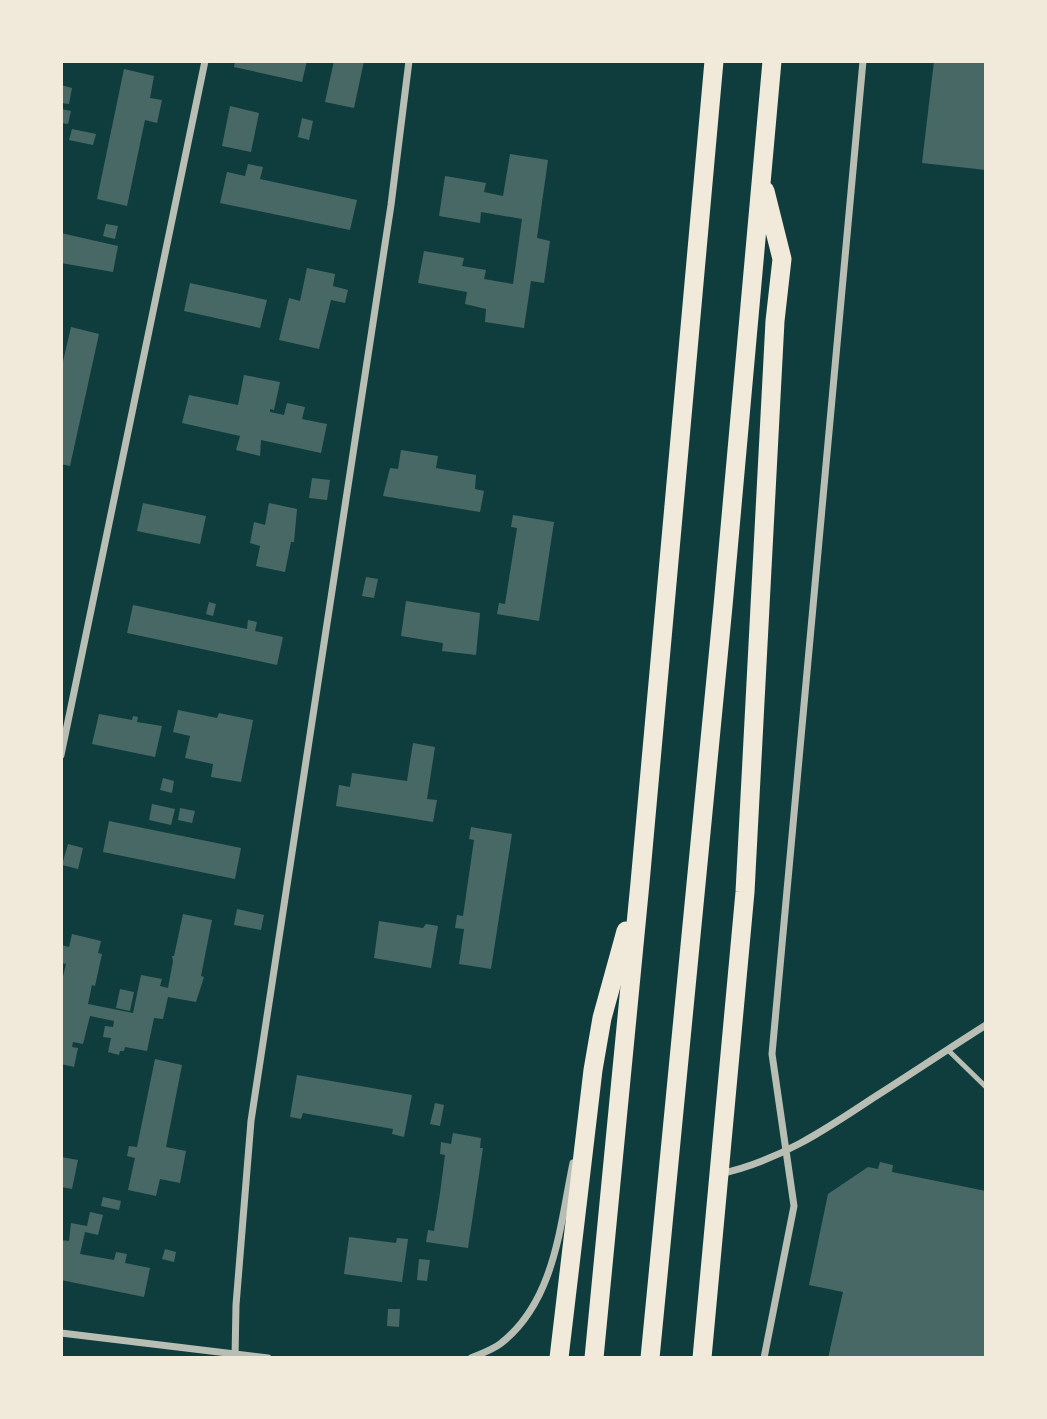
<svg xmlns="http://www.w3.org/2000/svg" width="1047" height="1419" viewBox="0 0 1047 1419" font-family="'IBM Plex Sans',sans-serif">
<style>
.building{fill:#486865}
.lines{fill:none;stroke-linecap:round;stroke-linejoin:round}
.service{stroke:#b8beb3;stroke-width:5}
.minor{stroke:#b8beb3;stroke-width:7}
.trunk{stroke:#f1e9da;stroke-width:19}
</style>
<rect width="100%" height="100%" fill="#0f3d3e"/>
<g class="building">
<path d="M235 61H307L302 82 234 67Z"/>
<path d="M334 61H364L354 108 325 102Z"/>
<path d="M934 61H986V170L922 163Z"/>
<path d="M124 69 154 76 150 98 162 100 157 123 145 120 127 206 97 199Z"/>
<path d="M61 85 72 88 69 104 61 103Z"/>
<path d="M230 106 259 113 251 152 222 146Z"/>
<path d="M61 109 71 111 68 124 61 123Z"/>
<path d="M302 118 313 121 309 140 298 137Z"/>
<path d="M72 129 96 134 93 145 69 140Z"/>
<path d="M510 154 548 160 537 238 550 241 544 283 531 281 524 328 485 322 486 309 465 304 467 292 418 283 424 251 464 258 462 266 486 270 484 279 513 284 522 219 481 212 480 223 439 216 445 176 486 183 484 192 503 196Z"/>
<path d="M248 164 263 167 260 179 357 200 350 230 220 203 227 172 245 176Z"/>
<path d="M106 224 118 226 115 239 103 236Z"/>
<path d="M61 233 118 246 113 272 61 263Z"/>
<path d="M307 268 335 274 333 286 348 290 345 303 331 300 319 349 279 340 289 298 300 301Z"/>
<path d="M190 283 267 300 260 328 184 311Z"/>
<path d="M71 327 99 334 70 466 61 464V370Z"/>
<path d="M244 375 280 382 274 410 270 409V412L284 415 287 403 305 407 302 419 327 424 321 453 261 440 260 456 236 450 240 436 182 423 189 395 238 405Z"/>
<path d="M401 450 438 456 436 468 476 475 475 489 484 491 480 512 383 496 390 468 398 469Z"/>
<path d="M312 478 330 480 327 500 309 498Z"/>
<path d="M143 503 206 516 200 544 137 531Z"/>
<path d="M269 503 297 509 294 542H291L285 572 256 566 260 546 250 543 254 522 265 525Z"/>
<path d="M513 515 554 522 539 621 497 614 499 603 505 604 517 528 511 527Z"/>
<path d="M366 577 378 579 374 598 362 596Z"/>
<path d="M406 601 480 613 476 655 442 651 443 643 401 636Z"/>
<path d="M209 602 216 604 213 616 206 614Z"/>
<path d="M133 605 247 629 248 620 257 622 255 631 283 637 277 665 127 633Z"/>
<path d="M178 710 217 718 219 713 253 720 241 782 211 777 213 764 185 758 190 736 173 732Z"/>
<path d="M99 714 132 720 133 716 138 717 137 722 162 726 155 757 92 744Z"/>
<path d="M413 743 435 747 427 799 437 800 433 822 336 806 339 785 350 787 352 773 407 781Z"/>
<path d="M163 778 174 781 172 793 160 790Z"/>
<path d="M152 804 175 809 171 825 149 820Z"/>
<path d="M180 808 195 811 192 823 178 820Z"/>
<path d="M109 821 241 848 235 879 103 852Z"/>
<path d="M471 827 512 834 491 969 459 964 464 929 455 928 457 915 463 916 474 840 469 839Z"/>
<path d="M68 844 83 848 78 869 62 865Z"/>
<path d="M237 909 264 915 261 930 234 925Z"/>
<path d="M183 914 212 920 201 976 204 977 196 1002 168 997 163 1019 154 1018 147 1051 125 1047 124 1051H120L119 1055 108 1052 111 1038 103 1037 105 1026 113 1027 114 1021 90 1016 83 1044 73 1042 72 1047 78 1048 74 1067 61 1064V985L66 964 62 963 61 945 69 947 72 934 101 941 98 953 102 954 95 986 92 985 88 1004 133 1013 141 975 162 979 160 986 168 988 173 961 172 956H174Z"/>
<path d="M379 921 423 928 426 924 438 926 431 968 374 958Z"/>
<path d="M120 989 134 992 130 1011 116 1008Z"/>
<path d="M155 1059 182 1065 166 1147 186 1151 180 1183 160 1179 156 1196 128 1190 135 1158 127 1156 129 1146 137 1147Z"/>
<path d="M297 1075 412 1095 404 1137 392 1134 393 1129 303 1113 301 1119 290 1117Z"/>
<path d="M435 1103 444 1105 440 1126 430 1124Z"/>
<path d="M453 1133 481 1138 480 1148H483L468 1248 426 1242 428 1230 434 1231 440 1193 445 1155 440 1154 441 1142 451 1144Z"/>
<path d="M61 1157 78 1160 72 1189 61 1187Z"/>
<path d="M880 1162 893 1165 892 1172 986 1191V1358H828L843 1292 809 1285 828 1194 868 1167 878 1169Z"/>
<path d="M103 1197 121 1201 119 1210 101 1206Z"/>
<path d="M90 1212 103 1215 98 1235 85 1232 80 1254 114 1260 116 1252 127 1254 125 1263 150 1268 144 1297 61 1280V1240L69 1241 71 1223 87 1226Z"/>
<path d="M349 1237 396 1243 397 1238 408 1239 402 1282 344 1274Z"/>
<path d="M165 1249 176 1252 174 1262 162 1259Z"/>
<path d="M419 1259 430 1260 427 1281 417 1280Z"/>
<path d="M388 1309H400L399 1327 387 1326Z"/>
</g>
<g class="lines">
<path class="service" d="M948 1050 986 1087"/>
<g class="minor">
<path d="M61 755 205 61"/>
<path d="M719 1174C777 1162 825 1130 873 1098 911 1074 948 1049 986 1025"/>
<path d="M61 1333 268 1358"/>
<path d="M235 1358 236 1305 251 1121 391 205 409 61"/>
<path d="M471 1358C480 1354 492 1350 500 1344 555 1302 560 1225 573 1163"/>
<path d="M764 1358 794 1206 772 1054 863 61"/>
</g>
<g class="trunk">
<path d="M559 1358 593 1070 602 1018 626 931"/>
<path d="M594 1358 640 883 714 61"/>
<path d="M650 1358 723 606 772 61"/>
<path d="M702 1358 745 892 775 321 782 259 765 191"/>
</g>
</g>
<rect width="1047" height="1419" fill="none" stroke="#f1e9da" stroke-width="126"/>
</svg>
